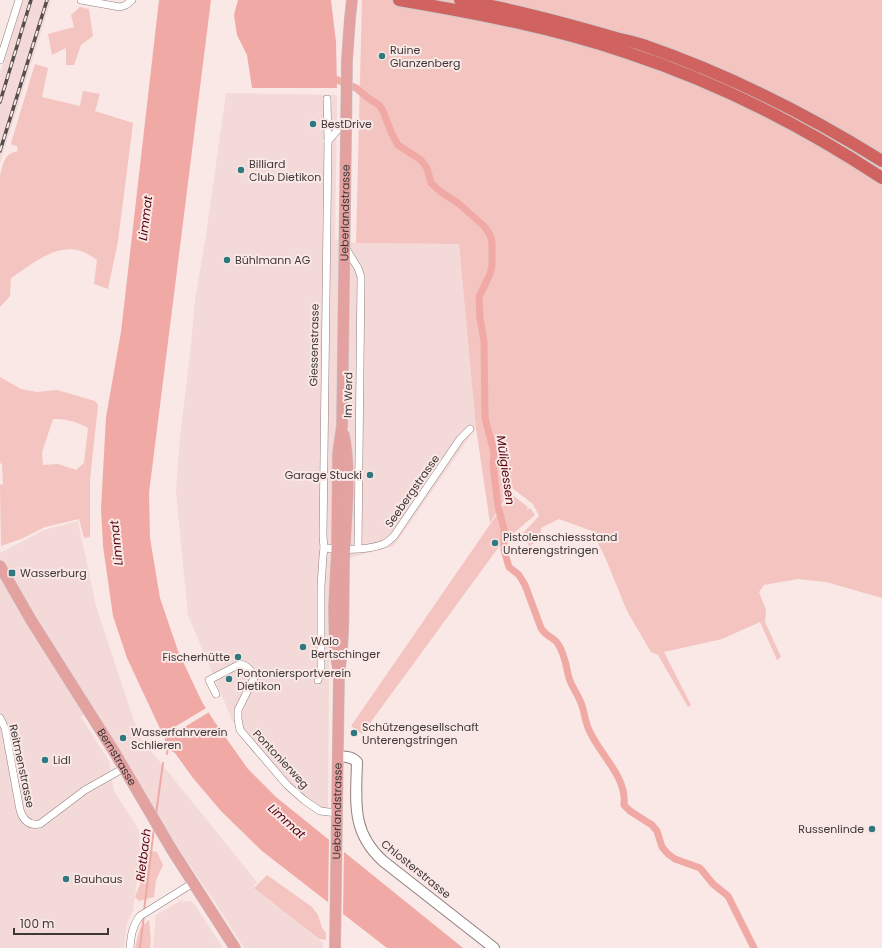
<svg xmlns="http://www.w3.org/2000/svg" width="882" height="948" viewBox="0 0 882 948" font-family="Poppins,sans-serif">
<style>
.built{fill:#f3d9d7}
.green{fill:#f3c4c0;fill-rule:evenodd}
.water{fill:#f0a9a4}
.pier{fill:#f9e8e6}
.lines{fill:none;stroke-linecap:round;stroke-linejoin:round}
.stream{stroke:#f0a9a4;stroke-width:2}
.canal{stroke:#f0a9a4;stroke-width:7}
.street-casing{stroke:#90817f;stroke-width:8}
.secondary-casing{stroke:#90817f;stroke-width:12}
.primary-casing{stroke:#cdcbcb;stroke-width:12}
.highway-casing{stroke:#cdcbcb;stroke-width:14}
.street{stroke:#fff;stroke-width:7}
.secondary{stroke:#fff;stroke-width:10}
.primary{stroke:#e3a1a0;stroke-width:11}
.highway{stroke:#d06360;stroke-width:12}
.rail-casing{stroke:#574e4d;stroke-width:3.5}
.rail{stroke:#f9e8e6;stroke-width:2;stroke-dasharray:6;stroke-linecap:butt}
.poi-dot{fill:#30787f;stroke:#f9e8e6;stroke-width:1.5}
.labels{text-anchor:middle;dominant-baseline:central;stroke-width:4;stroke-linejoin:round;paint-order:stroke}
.poi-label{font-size:11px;fill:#3f3837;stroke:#f9e8e6;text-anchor:start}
.street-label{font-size:11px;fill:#3f3837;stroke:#f9e8e6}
.water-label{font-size:12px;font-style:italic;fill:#57020c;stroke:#f9e8e6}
</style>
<rect width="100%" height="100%" fill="#f9e8e6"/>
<g class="built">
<path d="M23 0H51L0 163V75Z"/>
<path d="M226 93 337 95 335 239 356 243 459 244 476 428 394 546 330 563 328 811 305 800 232 720 188 615 176 492 180 437 191 345 195 300 206 235Z"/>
<path d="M78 521 96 606 139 736 257 882 253 887 323 943V948H244L218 907 176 845 93 709 81 717 109 761 114 791 139 830 140 854 137 877 138 878V880H137L133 911 127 923 124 948H0V553L44 530Z"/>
<path d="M182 900 183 902 191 901 195 905 223 948H153L156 915Z"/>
</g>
<g class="green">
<path d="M362 0H882V598L826 582 798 579 764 585 759 592 766 610 765 622 781 657 777 660 760 622 722 639 664 652 691 705 688 707 658 655 651 652 627 611 605 557 592 531 559 519 541 528 540 540 529 546 523 533 539 516 533 504 512 488 490 523 476 428 459 244 356 243Z"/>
<path d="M80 7 89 9 93 36 81 45 74 65H66V48L52 55 48 34 74 27 71 15Z"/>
<path d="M35 64 48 68 42 97 80 106 83 91 100 94 95 111 133 123 118 241 108 289 94 284 97 260C92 257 86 252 81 251 55 243 31 265 11 278L10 296 0 307V176C4 163 3 154 18 151L17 146 12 145 11 143Z"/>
<path d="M0 377 21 389 37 392 57 390 95 401 98 405 90 479V537L84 538 79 519 45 527 21 539 1 546 0 485 3 484 2 464 0 463ZM53 419C66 419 76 421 88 428L84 463 76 470 58 464 43 465 42 452Z"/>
<path d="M511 494 528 507 526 510 530 508 535 515 501 544 362 734 351 726Z"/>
<path d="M147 850 157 852 163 865 156 880 154 897 139 901 135 897 140 884 138 867 139 862Z"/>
<path d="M267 875 312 907 318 915 322 928 326 933V940L319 939 254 888Z"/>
<path d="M149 920 151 940 150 948H135L140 928Z"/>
</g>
<g class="water">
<path d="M159 0H211L149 493 150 538 160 598 178 651 202 702 214 721 248 769 276 797 463 948H387L262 851 221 811 193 778 175 753 168 749 163 735 127 658 113 616 103 546 101 509 106 417 121 332Z"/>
<path d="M238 0H331L336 42 337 88H252L247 55 237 35 234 15Z"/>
</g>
<g class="pier">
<path d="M208 707 211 711 163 740 161 735Z"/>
<path d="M329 839 344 850 343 916 328 905Z"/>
</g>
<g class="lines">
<g class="stream">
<path d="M167 754 168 747"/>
<path d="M156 814 163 763"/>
<path d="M144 911 154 828"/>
<path d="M140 948 144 915"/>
</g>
<path class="canal" d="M330 73 333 78 356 88 368 98 379 105 383 111 392 134 398 145 421 160 427 168 431 183 441 192 458 203 484 226 490 235 492 242V265L490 274 479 297 480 318 484 341 485 418 494 452 493 465 498 506 504 529V550L509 567 519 575 525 585 541 628C546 637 554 637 558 644 565 654 566 667 569 678 572 687 578 695 581 703 585 713 585 723 590 732 601 756 627 777 624 805L630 811 652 825 657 831 662 847 668 854 675 859 700 868 713 884 728 896 754 948"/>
<defs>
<g id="street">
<path d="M81 0 120 7 126 5 132 0"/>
<path d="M0 60 19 0"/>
<path d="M327 99 328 141 323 536 324 548C343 550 366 551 384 544 388 542 391 539 394 536L460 439 470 429"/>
<path d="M328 141 341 126 345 119"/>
<path d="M345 247 358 268 361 277 358 548"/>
<path d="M318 680 321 668V586L323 556 324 548"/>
<path d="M216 694 209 680 240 664C247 665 250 670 255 676L238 710V719L240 730 287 785 304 800 320 811 337 813"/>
<path d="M0 718 5 728 20 810C23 820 29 826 40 824L85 790 124 768"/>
<path d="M130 948C131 936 132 926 140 916L193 883"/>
</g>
<path id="secondary" d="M338 756C345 757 352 756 357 762 356 802 351 832 383 861L494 948"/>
<g id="primary">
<path id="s1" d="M0 566 31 620 115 753 172 850 235 948"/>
<path id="s2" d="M339 674 335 651 334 608 337 549 338 453 342 426 347 60 350 18 352 0"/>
<path id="s3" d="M335 948 339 674C345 636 343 602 344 564 345 523 352 476 344 435"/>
</g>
<g id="highway">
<path d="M399 0C476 13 554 28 628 53 719 83 803 126 882 178"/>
<path d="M460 0C513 9 565 23 616 38 625 40 634 42 643 45 727 74 807 114 882 161"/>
</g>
</defs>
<use href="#street" class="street-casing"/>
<use href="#secondary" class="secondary-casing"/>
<use href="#primary" class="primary-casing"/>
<use href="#highway" class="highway-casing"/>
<use href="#street" class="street"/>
<use href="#secondary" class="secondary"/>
<use href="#primary" class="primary"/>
<use href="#highway" class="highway"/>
<defs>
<g id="rail">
<path d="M0 102 31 0"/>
<path d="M0 151 47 0"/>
</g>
</defs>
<use href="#rail" class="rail-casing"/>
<use href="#rail" class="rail"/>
</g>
<g class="poi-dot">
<circle cx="382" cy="56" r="4"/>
<circle cx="313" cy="124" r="4"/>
<circle cx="241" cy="170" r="4"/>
<circle cx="227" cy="260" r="4"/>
<circle cx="370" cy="475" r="4"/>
<circle cx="495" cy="543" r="4"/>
<rect x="8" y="569" width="8" height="8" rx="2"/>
<circle cx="303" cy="647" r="4"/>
<circle cx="238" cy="657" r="4"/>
<circle cx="229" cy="679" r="4"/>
<circle cx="354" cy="733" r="4"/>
<circle cx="123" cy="738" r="4"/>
<circle cx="45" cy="760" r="4"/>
<circle cx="872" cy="829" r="4"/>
<circle cx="66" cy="879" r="4"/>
</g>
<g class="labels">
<g class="poi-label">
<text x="390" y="50">Ruine<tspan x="390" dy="13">Glanzenberg</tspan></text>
<text x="321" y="124">BestDrive</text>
<text x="249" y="164">Billiard<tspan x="249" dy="13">Club Dietikon</tspan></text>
<text x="235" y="260">Bühlmann AG</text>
<text x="362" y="475" text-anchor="end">Garage Stucki</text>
<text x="503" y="537">Pistolenschiessstand<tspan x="503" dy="13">Unterengstringen</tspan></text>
<text x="20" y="573">Wasserburg</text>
<text x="311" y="641">Walo<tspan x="311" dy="13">Bertschinger</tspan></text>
<text x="230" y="657" text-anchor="end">Fischerhütte</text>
<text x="237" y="673">Pontoniersportverein<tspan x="237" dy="13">Dietikon</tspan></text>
<text x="362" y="727">Schützengesellschaft<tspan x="362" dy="13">Unterengstringen</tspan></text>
<text x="131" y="732">Wasserfahrverein<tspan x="131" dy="13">Schlieren</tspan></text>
<text x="53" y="760">Lidl</text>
<text x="864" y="829" text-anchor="end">Russenlinde</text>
<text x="74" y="879">Bauhaus</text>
</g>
<g class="street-label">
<text stroke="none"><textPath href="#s2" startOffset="462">Ueberlandstrasse</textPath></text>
<text transform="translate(314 345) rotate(-89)">Giessenstrasse</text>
<text transform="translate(348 395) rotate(-89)">Im Werd</text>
<text transform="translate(412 491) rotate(-55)">Seebergstrasse</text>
<text stroke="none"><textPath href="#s1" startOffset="224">Bernstrasse</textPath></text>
<text transform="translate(281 759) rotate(47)">Pontonierweg</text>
<text transform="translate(22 766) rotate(78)">Reitmenstrasse</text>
<text stroke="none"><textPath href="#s3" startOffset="137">Ueberlandstrasse</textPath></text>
<text transform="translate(416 869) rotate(39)">Chlosterstrasse</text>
</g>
<g class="water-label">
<text transform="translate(145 218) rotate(-83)">Limmat</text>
<text transform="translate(506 470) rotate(82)">Müligiessen</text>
<text transform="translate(116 543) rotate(-96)">Limmat</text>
<text transform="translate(287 821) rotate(42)">Limmat</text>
<text transform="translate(143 855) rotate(-83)">Rietbach</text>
</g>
</g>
<path d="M14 928v6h94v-6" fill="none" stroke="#3f3837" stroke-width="2"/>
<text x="20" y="928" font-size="12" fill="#3f3837" stroke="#f9e8e6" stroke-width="3" paint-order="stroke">100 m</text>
</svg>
